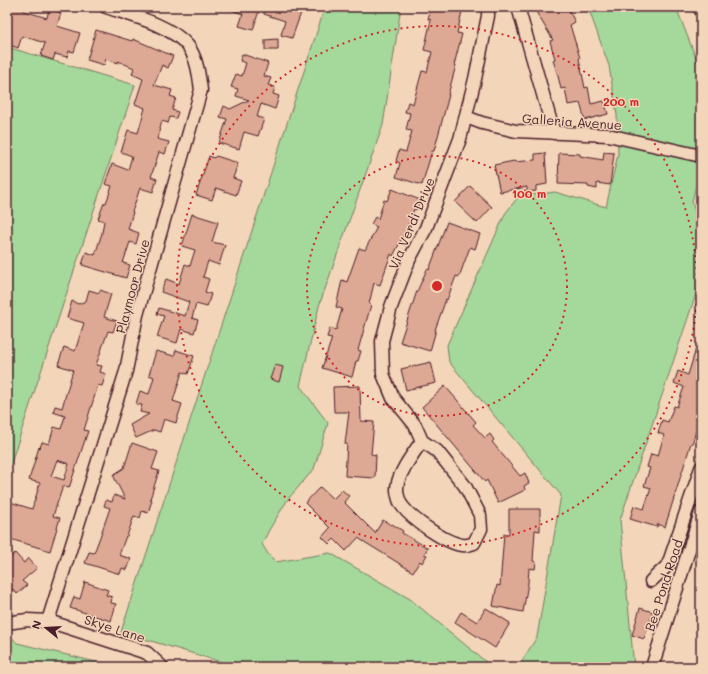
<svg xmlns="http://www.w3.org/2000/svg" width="708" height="674" viewBox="0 0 708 674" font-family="Mali,sans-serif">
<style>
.green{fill:#a4d99b;stroke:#777c63}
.building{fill:#dea994;stroke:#4a1f2b;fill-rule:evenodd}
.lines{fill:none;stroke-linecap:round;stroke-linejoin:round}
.minor-casing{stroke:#4a1f2b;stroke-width:15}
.minor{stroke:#f3d5b9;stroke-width:12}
.ring{fill:none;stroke:#d62828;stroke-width:2;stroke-dasharray:2 4}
.labels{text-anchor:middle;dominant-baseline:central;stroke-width:3;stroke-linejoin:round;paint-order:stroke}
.street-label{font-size:13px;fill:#4a1f2b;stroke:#f3d5b9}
.centre{fill:#d62828;stroke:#f3d5b9;stroke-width:2}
.ring-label{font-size:12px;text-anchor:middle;font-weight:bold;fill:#d62828;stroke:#f3d5b9;stroke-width:3;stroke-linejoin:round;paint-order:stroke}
</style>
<rect width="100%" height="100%" fill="#f3d5b9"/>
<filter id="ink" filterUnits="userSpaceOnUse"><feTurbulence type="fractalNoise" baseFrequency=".025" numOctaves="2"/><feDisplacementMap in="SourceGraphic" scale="8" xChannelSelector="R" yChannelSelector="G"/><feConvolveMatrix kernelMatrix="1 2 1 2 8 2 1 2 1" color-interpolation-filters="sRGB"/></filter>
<g filter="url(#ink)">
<g class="green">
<path d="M325 7H401L383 125 319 306 300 386 328 423 314 469 288 499 269 530 262 544 268 554 276 562 330 553 410 599 492 667H238L121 632Z"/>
<path d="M588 7H676L701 71V158L699 172 692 202 701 231V279L620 520 634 667H518L537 637 561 495 449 362 447 345 505 214 518 197 555 192 606 207 618 154 617 115 609 66Z"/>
<path d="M7 47 135 85 7 475Z"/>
<path d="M7 632 17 643 117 667H9L7 664Z"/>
</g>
<g class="building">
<path d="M12 7H25L24 11 47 18 49 9 61 13 57 26 80 33 74 52 69 51 67 57 55 54 53 60 41 56 45 43 22 36 18 48 7 44V23Z"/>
<path d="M226 7H260L253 30 239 26 243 14 226 8Z"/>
<path d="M264 7H303L292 38 281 35 285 21 264 14Z"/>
<path d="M437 7H463L457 33 462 34 454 65H456L448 95H449L434 151H432L422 185 396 177 400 163 396 161 399 150 406 152 412 131 406 130 410 113 405 112 408 102 413 104 422 71 427 72 432 52 424 50 431 20 428 19 431 9 436 10Z"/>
<path d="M539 7H567L575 22 570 25 580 58 579 59 585 88 588 87 591 104 604 101 608 114 585 120 580 103 568 105 565 88 561 89 558 76 553 60 555 59 550 41 553 40 535 10Z"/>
<path d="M690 7H701V28L695 14Z"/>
<path d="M96 30 132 41 133 39 173 56 168 68 162 65 154 85 172 90 170 96 176 98 172 110 178 112 176 118 170 117 168 123 162 121 157 139 169 142 165 154 159 152 151 177 157 179 153 192 140 188 132 212H133L128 229 139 233 136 244 130 242 123 263 130 265 126 278 82 265 86 252 95 255 102 233 104 221 98 219 104 203H106L112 186 105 184 112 164 128 170 132 156 121 152 128 130 138 133 145 108 135 104 143 79 132 74 134 68 118 61V63L106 59 104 65 87 60Z"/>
<path d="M278 39V50H265V40Z"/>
<path d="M242 54 268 63 264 76 271 78 268 85 275 87 273 94 279 96 275 109 261 104 257 117 264 119 258 136 244 132 239 149 219 143 227 119 220 117 224 106 230 109 249 100 236 96 238 89 231 87 236 74 242 76 246 63 240 61Z"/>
<path d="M604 152 614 153 610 185 597 183V189L588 187V185L558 184 559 153 580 154V156L603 160Z"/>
<path d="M545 153 547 184 536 186V191L527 192V187L500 192 494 165 514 161 515 162 535 160V154Z"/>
<path d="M209 156 214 158 216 156 238 163 233 178 241 181 236 195 216 188 212 200 196 195Z"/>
<path d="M470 186 492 207 477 223 455 202Z"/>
<path d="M392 189 420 200 416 210 414 209 407 229 393 256 391 254 380 285 374 283 369 304 371 305 358 350 361 351 358 361H356L352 377 322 368 332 338 327 337 330 328 336 330 342 309 336 307 342 280 347 282 359 248 365 250 377 227 371 224 375 217 378 219 384 200 387 201Z"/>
<path d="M192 214 218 222 212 242 225 245 219 265 208 261 203 277 209 279 205 292 211 294 207 307 196 304 192 318 198 320 194 333 181 329 177 343 157 337 164 316 157 314 159 308 185 316 189 302 161 292 166 279 179 284 185 264 190 266 195 250 182 246Z"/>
<path d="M447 222 480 234 475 249 470 247 459 277 456 276 447 300 446 299 435 330H436L430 351 400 342 416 294 427 269 429 270Z"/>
<path d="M89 290 99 293 100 290 111 294 104 317 117 321 113 332 108 331 96 365 102 366 100 372 106 374 102 386 98 385 84 430 88 431 69 488 63 486 53 516 60 518 50 551 7 538V531L11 517 7 516V501L32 509 40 483 29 480 39 447 40 448 42 442 49 444 54 427 61 429 65 416 53 412 55 406 62 408 73 370 58 365 64 347 75 351 84 323 67 318 72 301 78 304 86 301ZM57 460 69 464 64 480 51 476Z"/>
<path d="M699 339H701V415L692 444 691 443 665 527 658 524 657 527 630 519 634 506 644 509 651 488 644 486 650 468 647 467 651 454 658 456 664 435 658 433 662 420 668 422 674 406 677 407 684 387 674 383 678 371 688 375Z"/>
<path d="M176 350 194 356 188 374 182 372 173 401 182 404 176 423 164 419 160 432 154 430 136 438 130 425 149 414 140 412 142 405 136 404 140 391 149 394 154 377 149 375 156 351 174 356Z"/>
<path d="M431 362 436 383 406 390 401 369Z"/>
<path d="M275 365 283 367 279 382 270 379Z"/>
<path d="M360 386 361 421 374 422 371 454 376 455 375 478 345 476 347 444H345L349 412H334L333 387Z"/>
<path d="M445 386 476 422 473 425 485 438 490 434 494 440 492 442 520 476 525 473 529 483 524 486 525 490 498 503 487 480 485 482 422 407Z"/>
<path d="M132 443 158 452 152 469 159 471 150 499 152 500 148 513 142 511 140 518 134 516 127 536H126L119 555 131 559 127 570 122 568 120 574 85 563 89 552 94 553 100 537 110 508 104 506 106 500 112 502 114 495 125 499 113 475 124 468Z"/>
<path d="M320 487 333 499 342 490 349 496 344 502 375 533 383 520 391 525 392 524 403 531 402 533 428 548 424 554 427 555 422 563 420 561 413 572 358 538 346 551 334 539 329 544 322 537 330 528 305 503Z"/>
<path d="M509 509H540V531L535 530 533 561 536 562 535 569 529 568 528 583 523 612 493 606 497 585 500 586 504 534H509Z"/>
<path d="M15 553 24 563 28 558 37 568 22 581 27 585 17 594 13 589 7 594V560Z"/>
<path d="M85 582 108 590 106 595 112 597 111 603 116 604 111 621 70 608 74 597 80 599Z"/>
<path d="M486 608 510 623 495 648 455 622 461 612 477 622Z"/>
<path d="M640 608 653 612 644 639 632 635Z"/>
</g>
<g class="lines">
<defs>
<g id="minor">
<path d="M518 7 554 133"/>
<path d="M466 117 482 123 516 131 608 135 701 156"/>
<path d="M422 441C414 452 396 476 397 490 397 495 400 504 403 507 413 520 446 543 462 545 466 546 471 544 474 543L481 529 480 515 465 486 437 451 422 441 415 425 393 398 383 374 382 341 391 307 409 260 426 228 460 139 475 79 488 16V7"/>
<path d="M651 581 668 565 701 468"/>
<path d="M48 621 126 371 137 315 201 90C199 75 197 58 188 46 171 25 130 15 106 7"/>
<path d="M7 623 27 620 48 621 147 653 162 667"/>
<path d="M652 667 701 512"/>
</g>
</defs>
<use href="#minor" class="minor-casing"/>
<use href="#minor" class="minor"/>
</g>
</g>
<g class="ring">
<circle cx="437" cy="286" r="130"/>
<circle cx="437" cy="286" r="260"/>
</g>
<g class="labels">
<g class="street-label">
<text transform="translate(572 121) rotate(4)">Galleria Avenue</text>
<text transform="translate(411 223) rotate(-67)">Via Verdi Drive</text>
<text transform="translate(132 286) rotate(-75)">Playmoor Drive</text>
<text transform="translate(663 585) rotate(-72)">Bee Pond Road</text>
<text transform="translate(115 628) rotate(18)">Skye Lane</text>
</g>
</g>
<circle cx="437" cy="286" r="6" class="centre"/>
<g class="ring-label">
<text x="621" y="106">200 m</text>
<text x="529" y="198">100 m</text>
</g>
<rect width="708" height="674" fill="none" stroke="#f3d5b9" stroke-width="24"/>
<rect x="12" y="12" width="684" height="650" fill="none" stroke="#4a1f2b" stroke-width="1.5" filter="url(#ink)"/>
<g transform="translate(46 628) rotate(288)" stroke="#f3d5b9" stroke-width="3" paint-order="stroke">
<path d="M0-3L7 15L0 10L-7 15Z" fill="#4a1f2b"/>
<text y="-6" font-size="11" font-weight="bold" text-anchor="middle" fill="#4a1f2b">N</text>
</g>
</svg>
